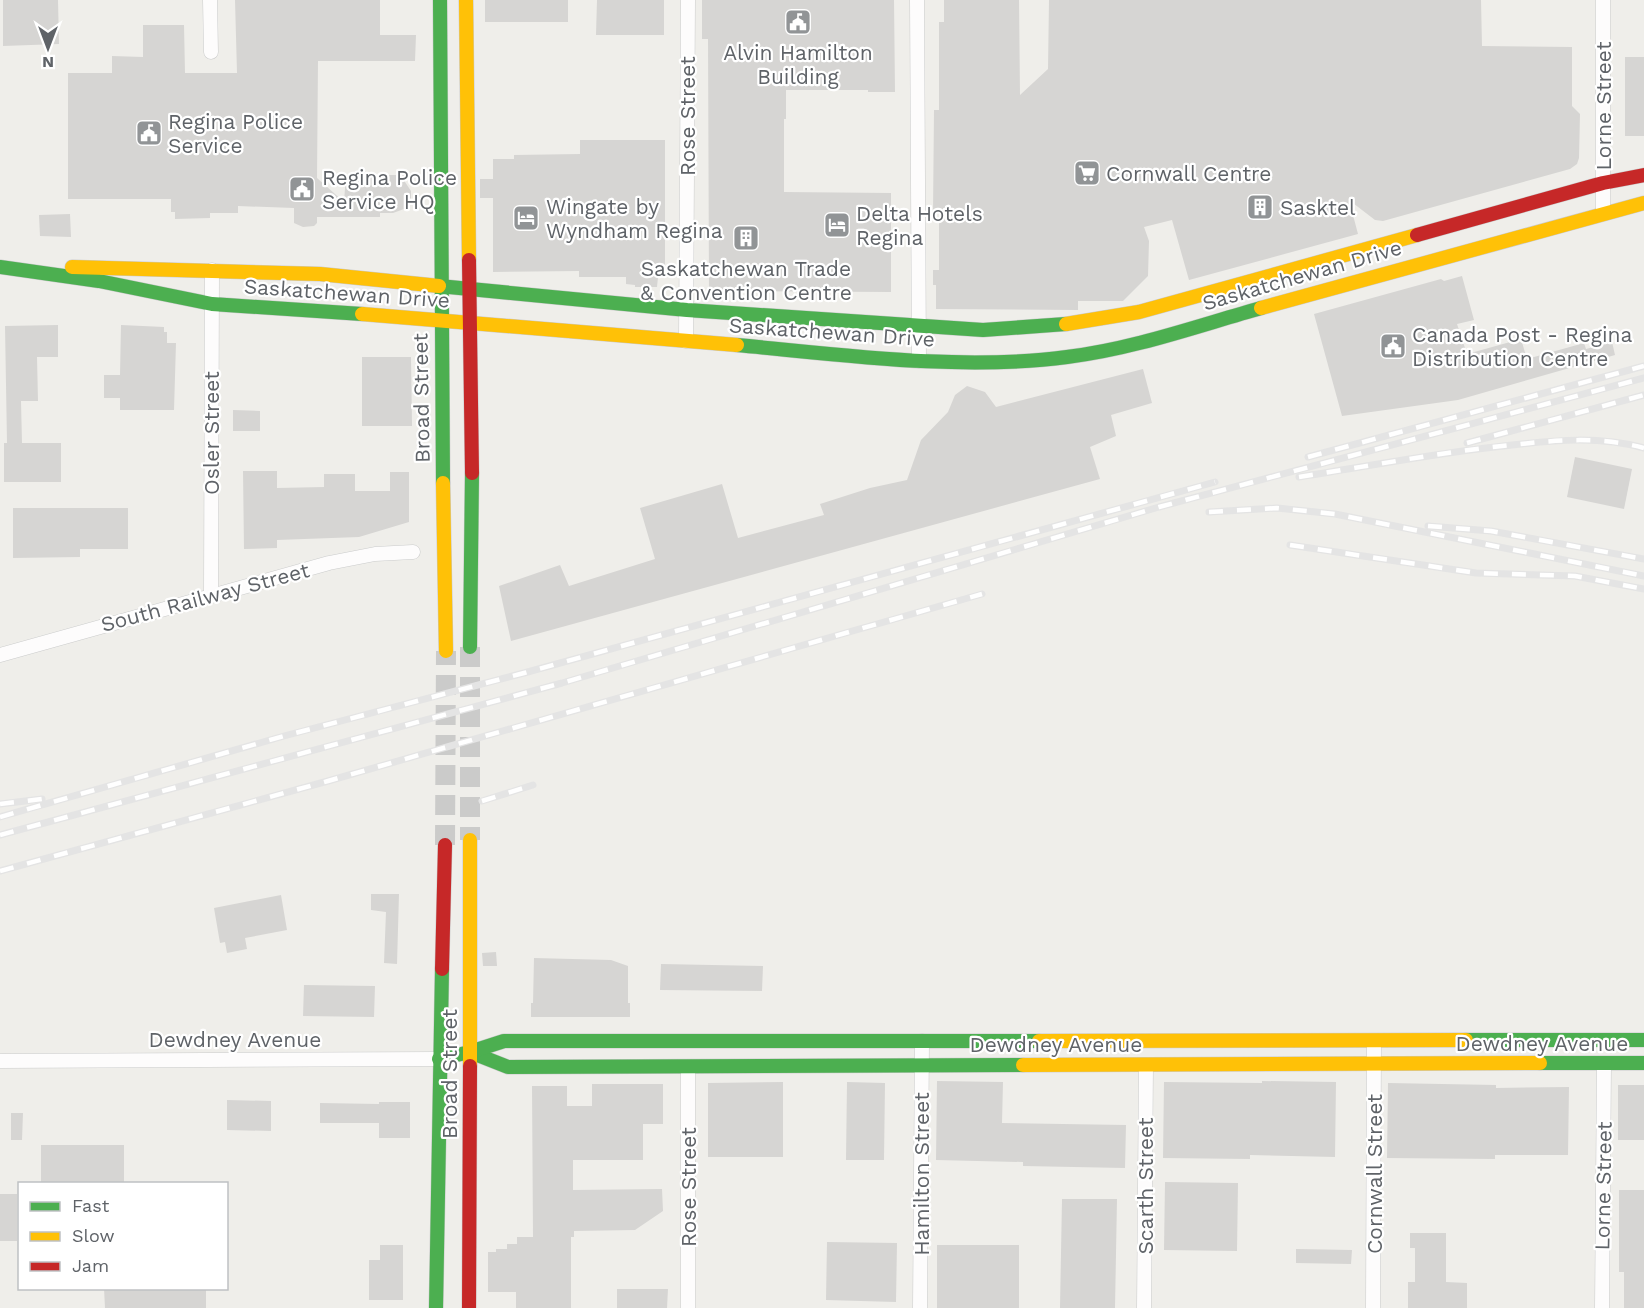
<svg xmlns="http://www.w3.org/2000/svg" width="1644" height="1308" viewBox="0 0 1644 1308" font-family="'Work Sans',sans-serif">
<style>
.building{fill:#d6d5d3}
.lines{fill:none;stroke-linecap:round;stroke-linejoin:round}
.secondary-tunnel{stroke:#cbcbca;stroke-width:20;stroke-dasharray:20 10;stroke-linecap:butt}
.street-casing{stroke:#cbcccc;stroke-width:15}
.fast-casing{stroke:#cacacb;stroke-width:15}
.slow-casing{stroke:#cacacb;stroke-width:15}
.jam-casing{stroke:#cacacb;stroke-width:15}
.street{stroke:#fdfcfc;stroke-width:14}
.fast{stroke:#4caf50;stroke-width:14}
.slow{stroke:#ffc107;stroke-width:14}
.jam{stroke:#c62828;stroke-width:14}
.rail-casing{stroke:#e4e4e4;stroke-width:7}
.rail{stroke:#fff;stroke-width:4.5;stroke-dasharray:14;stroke-linecap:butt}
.labels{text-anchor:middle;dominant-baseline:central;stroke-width:4.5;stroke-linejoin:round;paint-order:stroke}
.poi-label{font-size:21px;fill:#5f6368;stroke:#fff;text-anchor:start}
.street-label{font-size:21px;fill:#5f6368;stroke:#fff}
</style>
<rect width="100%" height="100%" fill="#efeeea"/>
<g class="building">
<path d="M3 0H58L59 44 3 46Z"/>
<path d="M235 0H380V35H416L415 61H318L317 178 344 202 346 175H405V182L411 191V198L404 209 393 213H380V217H317V223L314 226 303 227 294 223V208L238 206V213H210V218L175 219V212H171V199H68V73H112V56L143 57V25H184L185 73H237Z"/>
<rect x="485" y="0" width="83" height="22"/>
<path d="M597 0H664V35H596Z"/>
<path d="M702 0H894L895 92H868V90H786V119H784V192L891 193V292L709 291 708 39H702Z"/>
<path d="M944 0H1019L1020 95 1048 69 1049 0H1481L1482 46 1572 47V106L1580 114 1579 158 1577 164 1570 169 1383 221 1375 220 1349 200 1358 234 1189 280 1172 220 1144 227 1149 241 1148 276 1123 301H1078V310L936 309V285H933V270H939V214L933 213 934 110H939V22H944Z"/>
<rect x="1625" y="57" width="19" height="79"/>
<path d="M580 140H665V277H658L657 287H635V285L626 284V277H579V271L493 272V198H480V179H493V159H514V155L580 154Z"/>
<path d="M70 214 71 237 40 236 39 215Z"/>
<path d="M1462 276 1474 320 1457 324 1467 354 1521 339 1527 359 1584 343 1586 349 1612 342 1615 355 1458 400 1342 416 1314 314 1441 279 1444 281Z"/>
<path d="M58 325V357H37L38 401H21L22 443H61V482H4V443H7L5 326Z"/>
<path d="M121 325 164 327V332H167V343H176L174 410H120V398H104V375H120Z"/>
<path d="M362 357H411L412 426H362Z"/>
<path d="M1143 369 1152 403 1111 415 1116 436 1090 447 1100 479 511 641 499 586 560 565 569 586 655 559 640 508 722 484 738 538 824 515 820 504 870 488 907 480 921 440 948 412 955 395 967 386 985 392 996 407Z"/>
<path d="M233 410 260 411V431H233Z"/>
<path d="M1575 457 1632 469 1624 509 1567 497Z"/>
<path d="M243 471H277V488L324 487V474H355V491H390V472H409V522L359 537 277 540V548L244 549Z"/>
<path d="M13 508H128V549H80V557L13 558Z"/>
<path d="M371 894H399L397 964 384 963 386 912 371 910Z"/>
<path d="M281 895 287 930 245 938 247 949 227 953 225 942 220 943 214 908Z"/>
<path d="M496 952 497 966H483L482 953Z"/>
<path d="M534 958 611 960 628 966V1003H630V1017H531V1003H533Z"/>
<path d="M661 964 763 966 762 991 660 990Z"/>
<path d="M304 985 375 986 374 1017 303 1016Z"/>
<path d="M937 1081 1003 1082 1002 1123 1126 1125 1125 1168 1023 1166V1162L936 1160Z"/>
<path d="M1262 1081 1336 1082 1335 1157 1250 1155V1159L1163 1158 1164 1082 1262 1083Z"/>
<path d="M783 1082V1157H708V1083Z"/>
<path d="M847 1082 885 1083 884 1160H846Z"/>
<path d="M1388 1083 1496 1085V1088L1569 1087 1568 1155H1495V1159L1387 1158Z"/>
<path d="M592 1084H663V1124H643V1160H573V1190L662 1189 663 1211 635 1230 574 1231V1237H571V1308H516V1292H488V1252H496V1249H507V1244H517V1237H533L532 1086H567V1106H592Z"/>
<rect x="1618" y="1085" width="26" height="55"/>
<path d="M227 1100 271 1101V1131L227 1130Z"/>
<path d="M379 1102H410V1138H379V1123H320V1103L379 1104Z"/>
<path d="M11 1113H23L22 1140H11Z"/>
<rect x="41" y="1145" width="83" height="39"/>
<path d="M1165 1182 1238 1183 1237 1251 1164 1250Z"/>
<path d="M1619 1190H1644V1308H1624V1272H1619Z"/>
<rect x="0" y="1194" width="17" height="47"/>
<path d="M1062 1199H1117L1115 1308H1060Z"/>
<path d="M1410 1233H1446V1282L1467 1283V1308H1408V1282H1415V1248H1410Z"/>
<path d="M827 1242 897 1243 896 1302 826 1300Z"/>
<path d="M380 1245H403V1300H369V1260H380Z"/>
<rect x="937" y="1245" width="82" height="63"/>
<path d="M1296 1249 1352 1250 1351 1264 1296 1263Z"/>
<path d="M104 1288H206V1308H105Z"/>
<path d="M617 1289H668L667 1308H617Z"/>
</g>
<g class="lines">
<g class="secondary-tunnel">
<path d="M470 647V840"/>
<path d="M445 845 446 651"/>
</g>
<defs>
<g id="street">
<path d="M210 0 211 52"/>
<path d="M917 0 919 361"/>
<path d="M1603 0V213"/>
<path d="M686 341 688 0"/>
<path d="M211 596 212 270"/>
<path d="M0 655 329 563 375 554 413 552"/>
<path d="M0 1061 439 1059"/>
<path d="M688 1067V1308"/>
<path d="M920 1308 922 1041"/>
<path d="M1144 1308 1146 1065"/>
<path d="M1373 1308 1374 1041"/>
<path d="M1602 1308 1604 1064"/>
</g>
<g id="fast">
<path d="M440 0 443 483"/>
<path d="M0 267 99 281 212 304 362 314"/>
<path d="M439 286 687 310 983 330 1066 324"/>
<path d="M737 345C844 355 961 371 1067 357 1133 349 1197 326 1261 308"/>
<path d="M470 647 472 473"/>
<path d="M1466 1040H1644"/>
<path d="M470 1052 508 1067 1023 1065"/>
<path d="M439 1059 470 1052 504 1041H1039"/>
<path d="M1540 1063H1644"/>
<path d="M436 1308 442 969"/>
</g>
<g id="slow">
<path d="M466 0 469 260"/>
<path d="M72 267 320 274 439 286"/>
<path d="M1261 308 1644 203"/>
<path d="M362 314 737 345"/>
<path d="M1066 324 1139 312 1417 235"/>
<path d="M443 483 446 651"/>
<path d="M1039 1041 1466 1040"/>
<path d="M1023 1065 1540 1063"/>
<path d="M470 1066V840"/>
</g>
<g id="jam">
<path d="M1417 235 1603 183 1644 175"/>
<path d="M469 260 472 473"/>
<path d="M442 969 445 845"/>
<path d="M469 1308 470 1066"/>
</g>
</defs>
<use href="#street" class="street-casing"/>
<use href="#fast" class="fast-casing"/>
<use href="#slow" class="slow-casing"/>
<use href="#jam" class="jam-casing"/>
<use href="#street" class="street"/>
<use href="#fast" class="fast"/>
<use href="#slow" class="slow"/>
<use href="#jam" class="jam"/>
<defs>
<g id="rail">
<path d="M1467 443 1644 395"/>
<path d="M1308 457 1644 366"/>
<path d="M1299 477C1370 466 1441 452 1512 445 1556 440 1600 436 1644 448"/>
<path d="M1209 512 1277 508 1335 514 1644 576"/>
<path d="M1428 526 1491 531 1644 559"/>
<path d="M1290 545 1476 573 1575 576 1644 589"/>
<path d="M482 801 533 785"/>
<path d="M0 804 42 799"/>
<path d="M0 817 284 736 524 673 1215 482"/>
<path d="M0 835 562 683 1159 507 1644 378"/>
<path d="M0 871 328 781 982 594"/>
</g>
</defs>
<use href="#rail" class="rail-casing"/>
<use href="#rail" class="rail"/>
</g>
<defs>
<symbol id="civic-square" viewBox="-11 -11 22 22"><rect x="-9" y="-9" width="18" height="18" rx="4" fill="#919496" stroke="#fff"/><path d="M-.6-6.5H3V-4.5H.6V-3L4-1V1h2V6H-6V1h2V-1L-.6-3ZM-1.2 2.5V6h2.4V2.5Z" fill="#fff"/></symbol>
<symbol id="supermarket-square" viewBox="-11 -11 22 22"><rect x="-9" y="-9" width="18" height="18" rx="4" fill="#919496" stroke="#fff"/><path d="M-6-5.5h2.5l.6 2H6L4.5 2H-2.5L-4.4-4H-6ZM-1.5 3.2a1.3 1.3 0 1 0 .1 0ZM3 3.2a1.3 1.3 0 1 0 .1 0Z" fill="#fff"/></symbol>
<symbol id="building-square" viewBox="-11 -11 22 22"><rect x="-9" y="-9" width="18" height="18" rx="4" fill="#919496" stroke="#fff"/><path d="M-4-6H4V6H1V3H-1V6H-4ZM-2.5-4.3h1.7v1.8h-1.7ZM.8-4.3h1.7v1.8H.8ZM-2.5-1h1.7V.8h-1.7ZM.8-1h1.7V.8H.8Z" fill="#fff"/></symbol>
<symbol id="hotel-square" viewBox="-11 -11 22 22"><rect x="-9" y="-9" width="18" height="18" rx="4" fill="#919496" stroke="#fff"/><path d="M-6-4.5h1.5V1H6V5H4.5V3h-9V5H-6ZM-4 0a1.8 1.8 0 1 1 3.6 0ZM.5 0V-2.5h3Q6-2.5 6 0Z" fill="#fff"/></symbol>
</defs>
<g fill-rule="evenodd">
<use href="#civic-square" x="783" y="7" width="30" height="30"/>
<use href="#civic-square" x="134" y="118" width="30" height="30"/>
<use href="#supermarket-square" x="1072" y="158" width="30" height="30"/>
<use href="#civic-square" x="287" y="174" width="30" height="30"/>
<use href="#building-square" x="1245" y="192" width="30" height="30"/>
<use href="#hotel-square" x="511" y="203" width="30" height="30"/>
<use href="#hotel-square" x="822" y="210" width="30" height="30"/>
<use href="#building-square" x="731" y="223" width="30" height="30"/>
<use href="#civic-square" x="1378" y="331" width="30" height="30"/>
</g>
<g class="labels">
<g class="poi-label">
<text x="798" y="52" text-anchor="middle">Alvin Hamilton<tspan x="798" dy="24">Building</tspan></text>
<text x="168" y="121">Regina Police<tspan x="168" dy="24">Service</tspan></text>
<text x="1106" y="173">Cornwall Centre</text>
<text x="322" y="177">Regina Police<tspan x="322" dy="24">Service HQ</tspan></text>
<text x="546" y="206">Wingate by<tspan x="546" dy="24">Wyndham Regina</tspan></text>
<text x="1280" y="207">Sasktel</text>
<text x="856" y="213">Delta Hotels<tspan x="856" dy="24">Regina</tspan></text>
<text x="746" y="268" text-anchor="middle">Saskatchewan Trade<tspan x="746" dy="24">&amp; Convention Centre</tspan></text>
<text x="1412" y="334">Canada Post - Regina<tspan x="1412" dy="24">Distribution Centre</tspan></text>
</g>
<g class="street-label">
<text transform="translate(1603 106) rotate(-90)">Lorne Street</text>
<text transform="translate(687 116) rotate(-90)">Rose Street</text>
<text transform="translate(1302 275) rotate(-16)">Saskatchewan Drive</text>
<text transform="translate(347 293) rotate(4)">Saskatchewan Drive</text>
<text transform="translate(832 332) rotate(4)">Saskatchewan Drive</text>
<text transform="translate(421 398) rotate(-91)">Broad Street</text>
<text transform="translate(211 433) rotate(-90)">Osler Street</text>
<text transform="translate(205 597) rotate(-15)">South Railway Street</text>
<text x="235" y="1039">Dewdney Avenue</text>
<text x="1542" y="1043">Dewdney Avenue</text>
<text x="1056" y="1044">Dewdney Avenue</text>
<text transform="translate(449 1074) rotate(-90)">Broad Street</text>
<text transform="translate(921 1174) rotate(-90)">Hamilton Street</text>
<text transform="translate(1374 1174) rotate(-90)">Cornwall Street</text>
<text transform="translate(1145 1186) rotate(-90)">Scarth Street</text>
<text transform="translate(1603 1186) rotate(-89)">Lorne Street</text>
<text transform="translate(688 1187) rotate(-90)">Rose Street</text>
</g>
</g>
<rect x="18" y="1182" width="210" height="108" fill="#ffffff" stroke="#bfc1c3" stroke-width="1.5"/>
<rect x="30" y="1202" width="30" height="9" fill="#4caf50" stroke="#bfc1c3" stroke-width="1.5"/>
<text x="72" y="1212" font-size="18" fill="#5f6368">Fast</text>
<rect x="30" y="1232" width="30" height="9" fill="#ffc107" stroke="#bfc1c3" stroke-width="1.5"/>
<text x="72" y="1242" font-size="18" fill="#5f6368">Slow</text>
<rect x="30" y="1262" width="30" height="9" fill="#c62828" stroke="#bfc1c3" stroke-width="1.5"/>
<text x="72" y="1272" font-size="18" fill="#5f6368">Jam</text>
<g transform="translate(48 48) rotate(180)" stroke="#ffffff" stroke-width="4.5" paint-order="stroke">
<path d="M0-4.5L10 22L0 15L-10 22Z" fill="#5f6368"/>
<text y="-9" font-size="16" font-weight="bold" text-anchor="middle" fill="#5f6368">N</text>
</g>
</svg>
